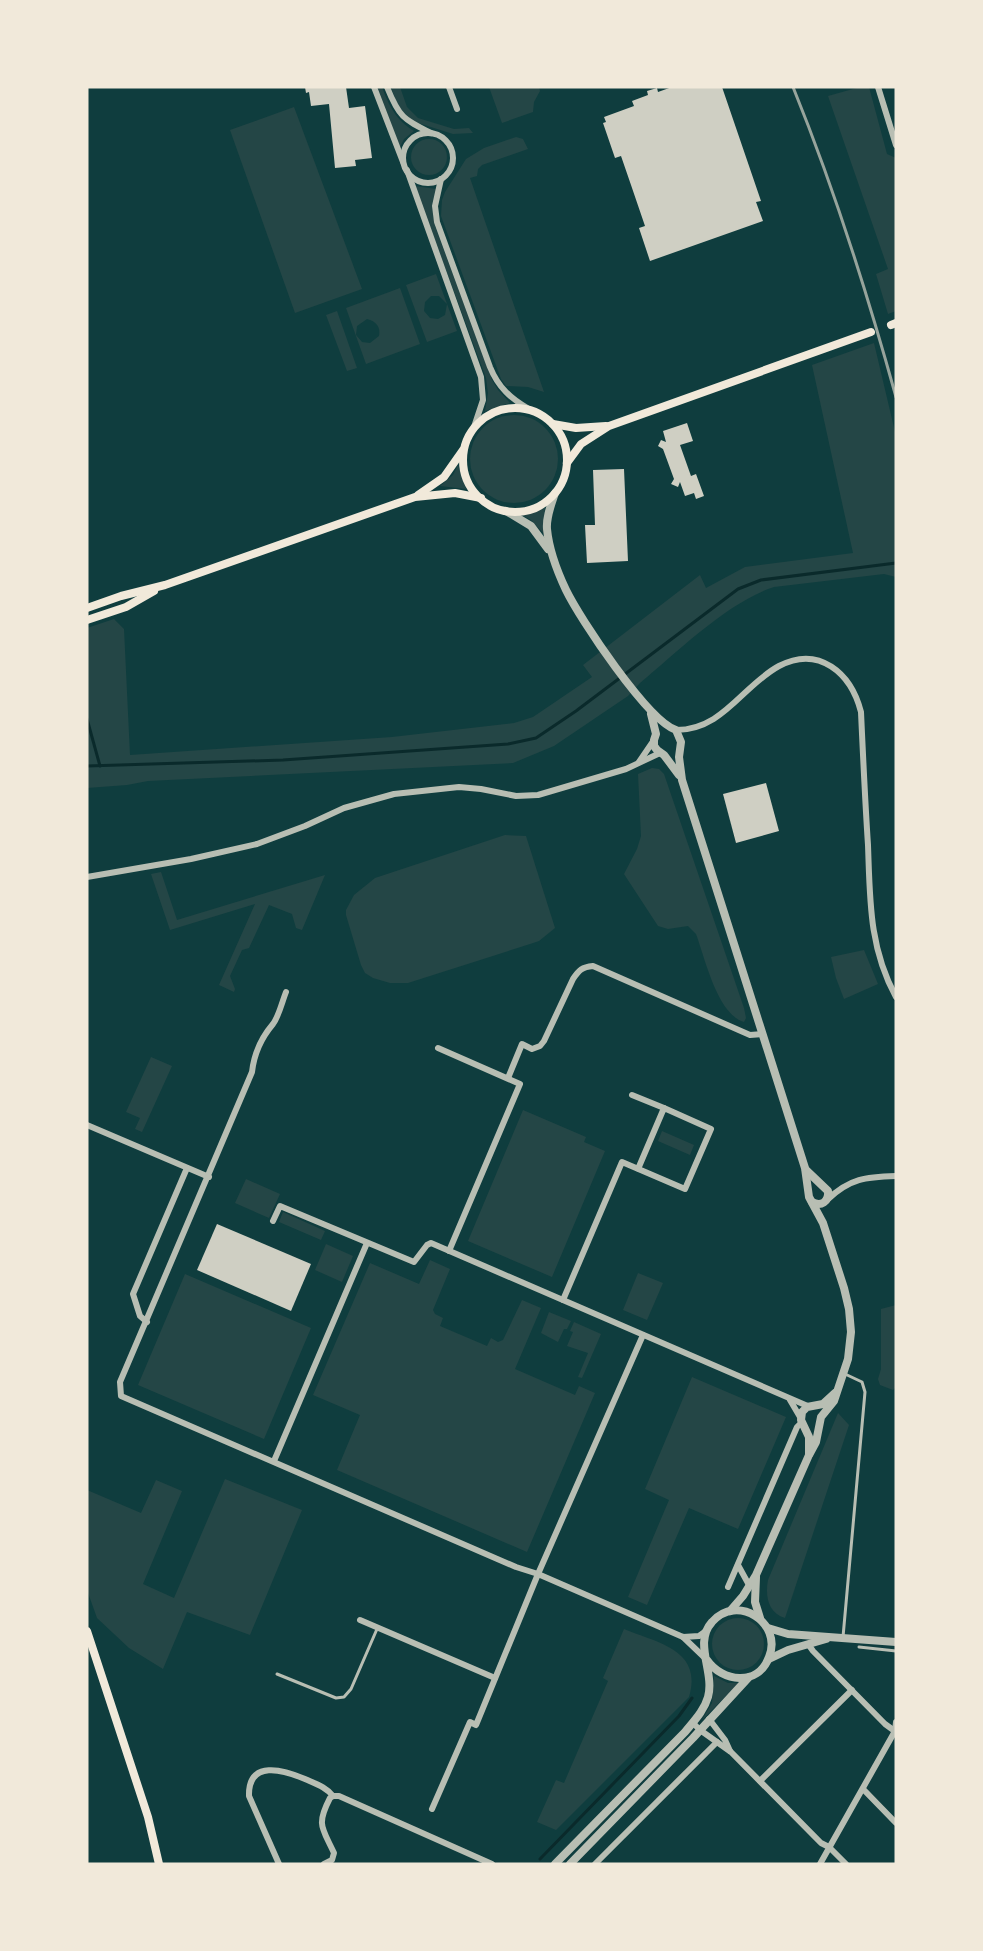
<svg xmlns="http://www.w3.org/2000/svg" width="983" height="1951" viewBox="0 0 983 1951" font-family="'Roboto Condensed',sans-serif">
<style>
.green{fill:#244646;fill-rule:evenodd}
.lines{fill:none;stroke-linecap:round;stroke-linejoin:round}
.stream{stroke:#0a2a2b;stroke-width:3}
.building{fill:#cfcfc3}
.service{stroke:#b8beb3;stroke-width:3}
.minor{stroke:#b8beb3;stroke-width:6}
.tertiary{stroke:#b8beb3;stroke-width:8}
.secondary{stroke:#f1e9da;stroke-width:8}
.rail{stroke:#97a49c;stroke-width:3}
</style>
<rect width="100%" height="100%" fill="#0f3d3e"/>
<g class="green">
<path d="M377 87H382C389 106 396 120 414 131L404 139 400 147Z"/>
<path d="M391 87H400L407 107 418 118 454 129 469 128 473 133 453 134 415 122 404 114 396 101Z"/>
<path d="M489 87H539L540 91 534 102 533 112 502 123Z"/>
<path d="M860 87H869L887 154 896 158V311L888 314 876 274 888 269 828 96Z"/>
<path d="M294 107 362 289 295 313 230 130Z"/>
<path d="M516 137 523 139 528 149 482 165 478 169 477 176 470 178 544 392 528 387 506 386 501 379 441 216 442 200 445 192 466 159 484 148Z"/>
<circle cx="429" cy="157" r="18"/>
<path d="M415 186 436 189 432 205 435 226 492 380 498 390 510 403 485 411 488 393 486 378Z"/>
<path d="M436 274 457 331 427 342 406 285ZM431 296H439L447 304 445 315 438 319 430 318 424 311 425 302Z"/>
<path d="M400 288 420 344 366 364 346 308ZM367 319C376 321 381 327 379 336L370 343 362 342 356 335 357 326Z"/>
<path d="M337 311 357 368 347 371 326 315Z"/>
<path d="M874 343 896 436V577L884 574 774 587C729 601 677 652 640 683L628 696 554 746 513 763 148 781 127 785 87 788V628L114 619 124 629 130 755 392 737 514 723 533 717 592 677 583 665 700 575 706 588 745 567 853 553 812 365Z"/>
<circle cx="514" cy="459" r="44"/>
<path d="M458 465 466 489 440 486 453 475Z"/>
<path d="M545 507 544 518 546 536 531 520 522 515Z"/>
<path d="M652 768 659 769 664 774 744 1008 746 1018 744 1022C717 1014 705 958 696 934L688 926 668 929 658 926 624 874 637 849 641 836 638 774Z"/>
<path d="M505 835 526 836 555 928 539 941 530 944 408 983H390L373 978 365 973 361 965 346 915V910L354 895 375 878Z"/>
<path d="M161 872 177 920 325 875 302 930 296 928 292 914 269 905 249 948 242 950 230 976 235 989 234 992 219 985 255 904 170 930 151 874Z"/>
<path d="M864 950 878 984 844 999 836 978 831 957Z"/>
<path d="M151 1057 172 1066 142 1132 135 1129 140 1118 126 1112Z"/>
<path d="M523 1110 586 1137 584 1142 605 1151 552 1277 468 1241Z"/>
<path d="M662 1131 694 1145 690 1155 658 1141Z"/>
<path d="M246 1179 280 1194 269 1218 235 1203Z"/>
<path d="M283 1212 325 1231 321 1240 279 1222Z"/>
<path d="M326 1244 353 1256 342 1282 315 1270Z"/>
<path d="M430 1260 450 1269 433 1310 435 1314 443 1318 440 1326 487 1346 491 1338 498 1342 503 1340 522 1300 541 1308 515 1369 575 1395 579 1386 595 1393 527 1552 337 1470 360 1415 313 1395 370 1263 419 1284Z"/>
<path d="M638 1273 663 1283 647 1320 623 1310Z"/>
<path d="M185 1274 311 1328 264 1439 138 1385Z"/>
<path d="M896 1305V1387L893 1390 880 1385 878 1379 881 1369V1309Z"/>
<path d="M549 1312 571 1321 567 1329H564L558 1342 541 1333Z"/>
<path d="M574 1322 601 1334 582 1378 578 1377 588 1353 567 1346 573 1332 570 1331Z"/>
<path d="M692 1377 786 1417 738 1529 689 1508 647 1605 628 1597 669 1500 645 1489Z"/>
<path d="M838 1413 849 1425 785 1618C768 1613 765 1596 768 1580Z"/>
<path d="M225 1479 302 1510 250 1635 187 1612 163 1669 129 1648 97 1618 87 1590V1490L141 1513 156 1480 182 1491 143 1584 174 1598Z"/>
<circle cx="738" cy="1644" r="26"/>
<path d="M624 1629C658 1643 703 1650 689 1697L556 1830 537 1822 556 1780 564 1783 608 1681 603 1678Z"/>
<path d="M714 1676 728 1683H739L702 1720 712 1703Z"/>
</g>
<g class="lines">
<g class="stream">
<path d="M87 719 100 766"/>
<path d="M87 766 283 760 508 744 536 738 576 711 738 589 761 580 896 563"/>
<path d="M540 1859 679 1716 692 1698"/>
</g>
</g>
<g class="building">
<path d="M305 87H346L349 108 365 106 372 158 355 160 356 166 335 168 329 104 311 106 309 92 306 93Z"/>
<path d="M672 87H722L761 201 756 202 763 221 650 261 639 228 645 226 631 185 621 156 615 158 603 123 606 122 604 117 634 106 632 101 648 95 647 91 657 88 658 92Z"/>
<path d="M687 423 693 441 680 445 691 476 696 474 704 496 696 499 694 493 685 496 680 482 678 487 671 484 674 479 663 449 658 446 661 440 666 442 663 431Z"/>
<path d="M624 469 628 561 587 563 585 525H595L593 470Z"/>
<path d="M766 783 779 831 736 843 723 794Z"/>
<path d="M217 1224 311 1264 291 1311 197 1270Z"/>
</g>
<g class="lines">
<g class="service">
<path d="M843 1637 865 1392 862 1382 845 1374"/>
<path d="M859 1647 896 1651"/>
<path d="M277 1674 336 1698 344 1697 351 1689 377 1629"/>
</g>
<g class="minor">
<path d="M374 87 403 162"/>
<path d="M387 87C399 117 403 119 431 133"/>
<path d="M449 87 457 109"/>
<path d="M878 87 896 145"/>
<circle cx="428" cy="158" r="25"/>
<path d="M407 170 481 377 483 400 474 427"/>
<path d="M441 179 435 206 437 222 490 367C498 387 511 399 529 409"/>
<path d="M676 730C723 730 742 686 779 666 819 645 851 673 861 712 863 756 865 800 868 845 870 899 869 948 896 997"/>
<path d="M639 762 654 740"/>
<path d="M87 877 191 859 257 844 305 826 344 808 394 794 459 787 481 789 516 796 538 795 626 769 660 753"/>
<path d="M286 992C282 1002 279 1016 273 1024 262 1037 254 1054 252 1072L120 1382 121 1396 516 1567 538 1574 683 1637 699 1636 706 1631"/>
<path d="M438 1048 520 1084 449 1251"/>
<path d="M508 1078 522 1044 532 1049 540 1046 544 1041 573 979C579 970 582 967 593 966L750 1035 763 1034"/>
<path d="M632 1095 664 1108"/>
<path d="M87 1125 209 1177"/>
<path d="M827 1200C850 1178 866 1177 896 1176"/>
<path d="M273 1221 280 1206 414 1262 427 1245 431 1243 810 1407"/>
<path d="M563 1300 622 1162 685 1189 711 1129 664 1108 638 1169"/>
<path d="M147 1322 140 1316 133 1294 187 1168"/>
<path d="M790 1400 800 1417"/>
<path d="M274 1461 367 1243"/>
<path d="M738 1565 749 1585"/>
<path d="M728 1587 797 1427 802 1422"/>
<path d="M360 1620 495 1678"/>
<path d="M683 1637 706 1659"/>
<path d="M808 1644 813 1651 885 1724 896 1732"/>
<path d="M709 1719 725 1740 730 1751"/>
<path d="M693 1723 700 1730 731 1752 821 1843 829 1847 846 1864"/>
<path d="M760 1781 852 1690"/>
<path d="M863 1789 896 1823"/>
<path d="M432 1809 470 1722 476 1725 538 1574 643 1335"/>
<path d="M279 1864 249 1796C248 1759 284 1770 305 1779 316 1784 326 1787 333 1796H339L492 1864"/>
<path d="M324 1864 332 1860 334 1853C322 1827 316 1825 330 1798L333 1796"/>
<path d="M595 1864 717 1742"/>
<path d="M820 1864 895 1731 896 1722"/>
</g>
<g class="tertiary">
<path d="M555 493C551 505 546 517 547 529 549 550 557 571 566 590 580 619 648 721 676 730L681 742 679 757 682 780 805 1168 809 1197 823 1223 844 1288 849 1309 851 1332 848 1359 834 1401 821 1417 816 1442 809 1455 756 1575 743 1596 730 1611"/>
<path d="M506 511 531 526 548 549"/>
<path d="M651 714 656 734 654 740V746L657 750 664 755 679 775"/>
<path d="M806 1170 828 1191C829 1202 821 1207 812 1202"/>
<path d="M809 1454V1437L801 1420 802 1412 807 1407 823 1404 835 1393"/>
<path d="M756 1577 755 1602 760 1618"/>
<path d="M768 1628 788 1634 896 1642"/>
<path d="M769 1659 788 1650 826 1639"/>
<path d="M555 1864 685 1732C694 1721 704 1711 708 1697 715 1672 693 1643 712 1622 737 1593 783 1623 769 1657 758 1687 722 1682 707 1660"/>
<path d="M570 1864 693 1738 749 1677"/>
</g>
<g class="secondary">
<path d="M891 325 896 323"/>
<circle cx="515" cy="460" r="52"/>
<path d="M553 424 576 428 606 426"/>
<path d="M567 463 581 444 609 426 871 332"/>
<path d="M418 495 444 477 463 450"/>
<path d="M87 608 121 596 165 585 415 497 455 493 481 498"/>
<path d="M87 620 126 607 154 591"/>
<path d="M87 1631 148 1817 159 1864"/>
</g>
<path class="rail" d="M793 87C834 188 867 292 896 397"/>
</g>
<rect width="983" height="1951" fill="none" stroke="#f1e9da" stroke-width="177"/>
</svg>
